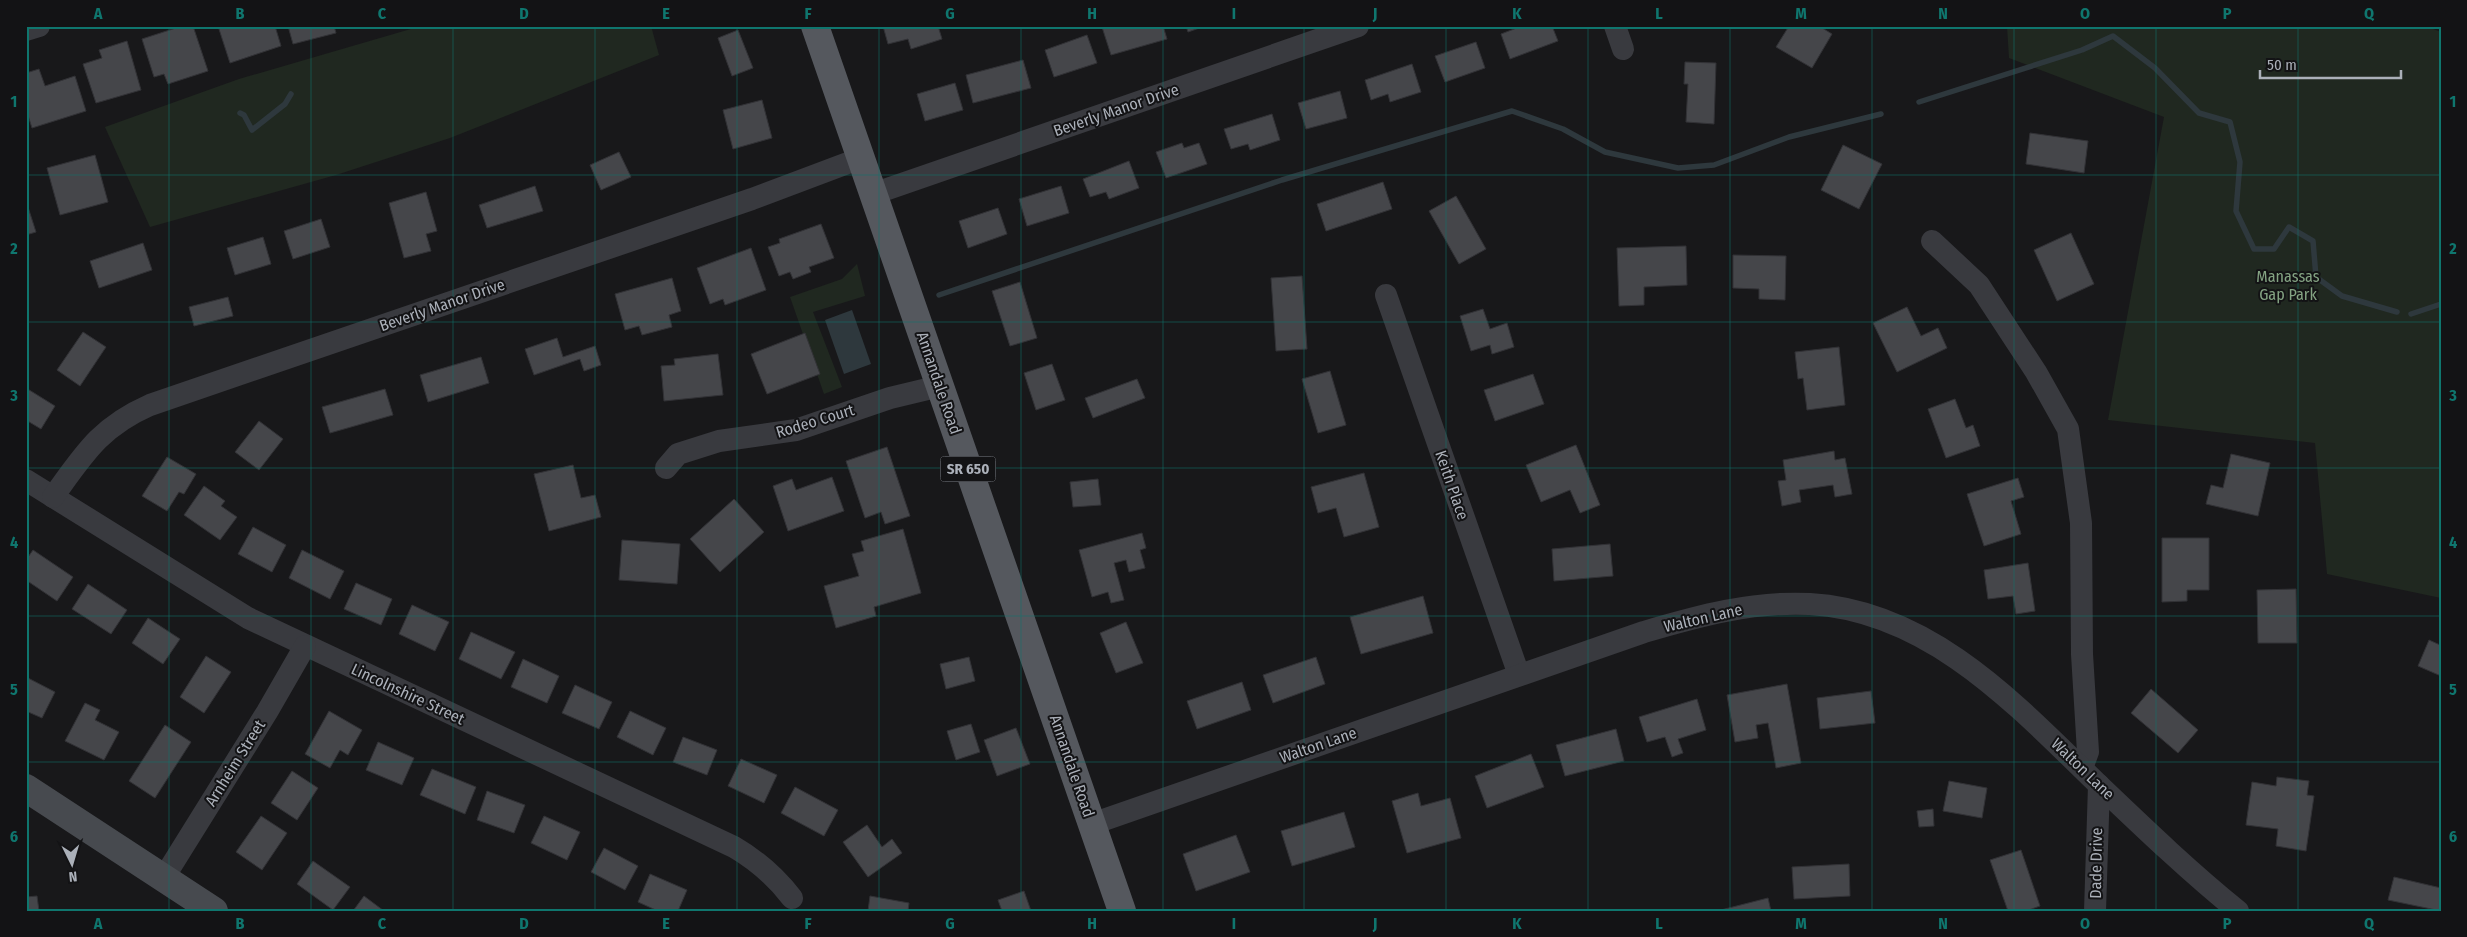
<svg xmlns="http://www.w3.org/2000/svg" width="2467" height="937" viewBox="0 0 2467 937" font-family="'Fira Sans Condensed',sans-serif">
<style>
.green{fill:#202820}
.water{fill:#2e383d}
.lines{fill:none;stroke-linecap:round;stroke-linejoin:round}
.stream{stroke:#2e383d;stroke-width:5.5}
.building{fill:#45464a;stroke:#323236}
.street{stroke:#393a3f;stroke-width:22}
.secondary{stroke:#474a4f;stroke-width:28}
.primary{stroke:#55585e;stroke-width:28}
.grid{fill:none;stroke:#0f766e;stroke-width:1;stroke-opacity:0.55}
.labels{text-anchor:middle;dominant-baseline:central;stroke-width:4;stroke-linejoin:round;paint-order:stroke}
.shield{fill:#131315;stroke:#7d8188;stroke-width:1}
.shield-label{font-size:15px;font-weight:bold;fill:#abb0b9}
.street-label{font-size:16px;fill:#abb0b9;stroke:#131315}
.park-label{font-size:16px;fill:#84a383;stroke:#131315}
.neatline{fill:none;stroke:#0f766e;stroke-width:2}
.grid-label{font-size:16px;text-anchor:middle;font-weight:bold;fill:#0f766e}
</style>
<rect width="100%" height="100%" fill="#18181a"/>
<g class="green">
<path d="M421 26H651L659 55 450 138 336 175 150 227 105 127 239 79Z"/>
<path d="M2007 26H2425L2441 32V598L2327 574 2315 443 2108 420 2164 117 2009 58Z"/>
<path d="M857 264 865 296 813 312 842 387 824 394 790 297 842 279Z"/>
</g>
<path class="water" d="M852 310 871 364 844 374 825 320Z"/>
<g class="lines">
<g class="stream">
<path d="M1919 102 2082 50 2113 36 2155 68 2199 113 2230 122 2240 162 2236 211 2254 249H2274L2289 227 2313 241 2316 277 2342 296 2397 312"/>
<path d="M240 113 244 115 252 130 285 104 291 94"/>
<path d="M939 295 1282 180 1512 111 1563 129 1605 152 1678 168 1714 165 1789 137 1881 114"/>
<path d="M2411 314 2441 304"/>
</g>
</g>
<g class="building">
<path d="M182 26H193L208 71 168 84 164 74 154 77 142 39Z"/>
<path d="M218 26H275L281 46 230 63Z"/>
<path d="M288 26H334L336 33 293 44Z"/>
<path d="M883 26H938L942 39 911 49 908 39 888 44Z"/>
<path d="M1163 26 1167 39 1111 55 1102 27Z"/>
<path d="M1186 26H1205L1188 32Z"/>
<path d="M1522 26H1552L1558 41 1510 59 1501 34Z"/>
<path d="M1789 26H1819L1832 34 1812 68 1776 47Z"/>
<path d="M738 30 753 68 732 76 718 38Z"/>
<path d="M1087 35 1097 63 1054 77 1045 50Z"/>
<path d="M127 41 141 90 96 103 83 64 102 58 99 50Z"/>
<path d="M1476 42 1485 68 1445 82 1435 56Z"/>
<path d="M1023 60 1031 88 973 103 966 75Z"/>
<path d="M1685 62 1716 63 1714 124 1686 122 1688 84H1684Z"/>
<path d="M1412 64 1421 92 1390 102 1388 94 1371 100 1365 80Z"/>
<path d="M39 69 45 86 75 76 86 111 32 128 26 109V73Z"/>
<path d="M955 83 963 110 925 121 917 94Z"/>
<path d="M1340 91 1347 118 1306 129 1298 103Z"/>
<path d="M762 100 772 138 733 149 723 110Z"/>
<path d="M1272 114 1280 140 1250 150 1248 144 1231 149 1224 129Z"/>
<path d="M2030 133 2088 141 2084 173 2026 164Z"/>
<path d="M1182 143 1184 148 1199 143 1207 164 1166 178 1156 152Z"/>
<path d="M1843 145 1882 164 1859 209 1821 190Z"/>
<path d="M619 152 631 177 601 190 590 165Z"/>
<path d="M95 155 108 202 60 215 47 168Z"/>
<path d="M1129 161 1139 188 1109 199 1106 192 1090 197 1083 179Z"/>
<path d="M1383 182 1392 209 1326 231 1317 204Z"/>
<path d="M535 186 543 211 487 228 479 205Z"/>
<path d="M1061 186 1069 213 1027 226 1019 199Z"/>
<path d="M426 192 437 231 426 234 431 251 404 258 389 203Z"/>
<path d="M1456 196 1486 249 1459 264 1429 211Z"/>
<path d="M26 201 36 232 26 235Z"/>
<path d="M998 208 1007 234 968 248 959 221Z"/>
<path d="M321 219 330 247 293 259 284 231Z"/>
<path d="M821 224 834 258 809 267 811 272 793 279 790 272 779 276 768 247 780 243 779 239Z"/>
<path d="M2071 233 2094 284 2057 301 2034 250Z"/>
<path d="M263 237 271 264 235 275 227 248Z"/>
<path d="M143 243 152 270 99 288 90 261Z"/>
<path d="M1686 246 1687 285 1644 287V305L1619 306 1617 248Z"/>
<path d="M751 248 766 290 725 305 723 299 710 304 697 268Z"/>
<path d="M1733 255 1786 256 1785 300 1759 299V289L1733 288Z"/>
<path d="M1302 276 1307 349 1276 351 1271 278Z"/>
<path d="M672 278 681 311 669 315 672 327 642 335 639 326 625 330 615 294Z"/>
<path d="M1020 282 1037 338 1010 346 992 291Z"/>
<path d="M228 297 233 316 194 326 189 307Z"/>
<path d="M1907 307 1921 336 1938 328 1947 348 1897 372 1873 323Z"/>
<path d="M1483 309 1490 329 1507 323 1514 347 1492 354 1490 345 1471 351 1460 316Z"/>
<path d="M83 332 106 347 80 386 57 370Z"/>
<path d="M805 333 820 374 767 394 751 354Z"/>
<path d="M557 338 563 357 595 346 601 365 584 371 580 359 534 375 525 349Z"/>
<path d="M1839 347 1845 405 1807 410 1803 378 1798 379 1795 352Z"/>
<path d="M718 354 723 395 664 401 661 366 675 365 674 359Z"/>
<path d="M481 357 489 383 428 402 420 375Z"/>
<path d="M1052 364 1065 400 1036 410 1024 373Z"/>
<path d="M1330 371 1346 425 1318 433 1302 379Z"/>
<path d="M1533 374 1544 404 1495 421 1484 390Z"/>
<path d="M1137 379 1145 398 1093 418 1085 398Z"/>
<path d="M26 388 55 406 41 429 26 420Z"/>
<path d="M385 389 393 415 330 433 322 407Z"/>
<path d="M1955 399 1966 428 1973 425 1980 446 1946 458 1928 409Z"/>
<path d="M259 421 283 439 259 470 235 452Z"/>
<path d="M1576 445 1600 505 1580 513 1570 490 1541 502 1526 465Z"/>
<path d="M887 447 910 516 885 524 881 512 865 518 846 461Z"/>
<path d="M1834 451 1835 460 1845 458 1852 494 1835 497 1833 485 1799 490 1801 502 1782 506 1778 481 1786 480 1783 460Z"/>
<path d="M2231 454 2270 463 2258 516 2206 504 2211 485 2223 488Z"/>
<path d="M167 457 196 474 184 494 179 492 167 511 142 496Z"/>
<path d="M573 465 581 498 595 495 601 517 549 531 534 474Z"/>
<path d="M1364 473 1379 527 1344 537 1336 508 1318 513 1311 487Z"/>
<path d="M832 477 844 511 788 531 773 486 792 479 796 490Z"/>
<path d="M2018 478 2024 497 2011 501 2021 534 1984 546 1967 494Z"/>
<path d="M1098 479 1101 505 1073 507 1070 482Z"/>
<path d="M204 486 225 501 221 506 237 517 220 540 184 515Z"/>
<path d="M734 499 764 532 720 572 690 539Z"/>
<path d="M253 527 286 545 272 572 238 554Z"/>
<path d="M903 529 921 593 874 607 876 616 836 628 824 586 859 576 852 554 864 551 861 541Z"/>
<path d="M1142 533 1146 548 1140 550 1145 568 1129 572 1126 560 1114 563 1124 600 1111 603 1108 592 1092 597 1079 550Z"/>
<path d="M2162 538H2209V590H2187V601L2162 602Z"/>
<path d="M622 540 680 544 677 584 619 580Z"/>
<path d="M1610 544 1613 576 1554 581 1552 549Z"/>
<path d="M33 550 73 577 57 601 26 580V560Z"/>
<path d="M302 550 344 571 330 599 289 578Z"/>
<path d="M2028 563 2035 611 2016 614 2013 596 1988 599 1984 570Z"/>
<path d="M356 583 392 599 381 625 344 609Z"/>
<path d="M88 584 127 610 111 634 72 609Z"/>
<path d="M2296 589 2297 643H2258L2257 590Z"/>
<path d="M1423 596 1433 633 1361 654 1350 617Z"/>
<path d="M412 605 449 622 435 651 399 634Z"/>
<path d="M148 618 180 639 163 664 132 643Z"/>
<path d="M1126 622 1143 663 1116 673 1100 633Z"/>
<path d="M471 632 515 652 501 679 459 659Z"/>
<path d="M2429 640 2440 645 2441 643V676L2418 666Z"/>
<path d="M206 656 231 672 204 713 180 697Z"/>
<path d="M969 657 975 681 946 689 940 664Z"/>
<path d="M1316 657 1325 684 1273 703 1263 675Z"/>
<path d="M523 659 559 676 547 703 511 687Z"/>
<path d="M26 677 55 692 42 718 26 711Z"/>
<path d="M1242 682 1251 710 1197 729 1187 701Z"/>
<path d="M1787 684 1801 763 1776 768 1768 723 1756 725 1758 738 1735 742 1727 695Z"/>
<path d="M575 685 612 702 599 729 562 713Z"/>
<path d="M2151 689 2198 730 2178 753 2131 713Z"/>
<path d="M1871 691 1875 723 1820 729 1817 698Z"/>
<path d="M1697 699 1706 730 1678 739 1683 753 1672 757 1665 737 1647 742 1639 717Z"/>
<path d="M85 703 100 710 95 720 119 732 104 760 65 741Z"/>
<path d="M329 711 362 730 348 755 340 750 330 768 305 754Z"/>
<path d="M630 711 666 728 653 755 617 737Z"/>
<path d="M971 724 980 752 956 760 947 731Z"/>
<path d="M165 725 191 742 155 798 129 781Z"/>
<path d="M1016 728 1030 764 997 776 984 740Z"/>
<path d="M1616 729 1624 761 1565 776 1556 745Z"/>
<path d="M683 737 717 750 707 775 673 762Z"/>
<path d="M378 742 414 758 402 785 366 770Z"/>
<path d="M1531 754 1544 787 1487 808 1475 776Z"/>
<path d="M741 759 777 775 764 803 728 786Z"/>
<path d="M432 769 476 787 465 814 420 795Z"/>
<path d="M292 771 318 788 297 820 271 803Z"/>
<path d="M2277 777 2309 781 2307 795 2314 796 2306 851 2276 846 2278 829 2246 825 2252 782 2276 786Z"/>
<path d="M1949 781 1987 788 1982 818 1943 811Z"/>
<path d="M795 787 838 810 824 836 781 813Z"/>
<path d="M487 791 525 805 514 833 477 820Z"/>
<path d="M1418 793 1421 806 1450 798 1461 838 1407 853 1392 801Z"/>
<path d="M1933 809 1934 826 1919 827 1917 811Z"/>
<path d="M1344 812 1355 847 1292 866 1281 831Z"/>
<path d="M261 816 287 833 262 870 236 852Z"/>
<path d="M544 816 580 832 567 860 531 843Z"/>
<path d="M867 825 882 847 892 839 902 853 868 877 843 842Z"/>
<path d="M1236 835 1250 872 1196 891 1183 854Z"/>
<path d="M604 848 638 866 625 890 591 872Z"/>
<path d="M2021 850 2040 906 2026 911H2008L1990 860Z"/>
<path d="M313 861 350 887 333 910 297 884Z"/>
<path d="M1849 864 1850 896 1794 899 1792 867Z"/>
<path d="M650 874 687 890 678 911H658L638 902Z"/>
<path d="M2394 877 2441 888V911L2388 900Z"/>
<path d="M1024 891 1031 911H1002L998 900Z"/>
<path d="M37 896 39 911H26V897Z"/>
<path d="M364 896 384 911H353Z"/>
<path d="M870 896 909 903 908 911H868Z"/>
<path d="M1768 898 1771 911H1717Z"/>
</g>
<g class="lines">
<g class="street">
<path d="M1615 26 1623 49"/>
<path d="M26 30 39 26"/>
<path d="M873 194 1358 26"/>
<path d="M1932 241 1979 285 2036 372 2068 429 2081 523 2082 654 2088 752 2082 768"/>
<path d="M1386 295 1519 675"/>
<path d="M666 468 678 454 719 441 796 430 890 398 940 386"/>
<path d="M26 480 248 618 734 847C758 861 775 876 792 898"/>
<path d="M53 497C84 454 100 427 150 405L752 199 861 158"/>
<path d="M1092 824 1644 632C1698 616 1753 601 1810 604 1933 611 2021 710 2103 789 2147 831 2191 873 2238 911"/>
<path d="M163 879 267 712 305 646"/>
<path d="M2095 911 2099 785"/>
</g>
<path class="secondary" d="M26 788 214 911"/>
<path class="primary" d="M815 26 1122 911"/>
</g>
<path class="grid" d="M169 26V911M311 26V911M453 26V911M595 26V911M737 26V911M879 26V911M1021 26V911M1163 26V911M1304 26V911M1446 26V911M1588 26V911M1730 26V911M1872 26V911M2014 26V911M2156 26V911M2298 26V911M26 175H2441M26 322H2441M26 468H2441M26 616H2441M26 762H2441"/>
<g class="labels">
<rect class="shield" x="940.5" y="456.5" width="55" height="25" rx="4"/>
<g class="shield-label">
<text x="968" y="469">SR 650</text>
</g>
<g class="street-label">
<text transform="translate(1116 110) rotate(-19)">Beverly Manor Drive</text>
<text transform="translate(442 305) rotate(-19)">Beverly Manor Drive</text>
<text transform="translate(939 383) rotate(71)">Annandale Road</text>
<text transform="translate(815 421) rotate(-17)">Rodeo Court</text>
<text transform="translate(1452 485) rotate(71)">Keith Place</text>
<text transform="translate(1703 618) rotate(-13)">Walton Lane</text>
<text transform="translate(408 694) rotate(25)">Lincolnshire Street</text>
<text transform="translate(1318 745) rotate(-19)">Walton Lane</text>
<text transform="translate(235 763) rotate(-58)">Arnheim Street</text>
<text transform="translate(1072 766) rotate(71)">Annandale Road</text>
<text transform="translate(2083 769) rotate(44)">Walton Lane</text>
<text transform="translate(2096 863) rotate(-89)">Dade Drive</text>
</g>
<g class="park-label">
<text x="2288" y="276">Manassas<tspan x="2288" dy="18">Gap Park</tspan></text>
</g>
</g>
<rect width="2467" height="937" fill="none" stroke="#131315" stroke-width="55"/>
<g transform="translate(72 864) rotate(175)" stroke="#131315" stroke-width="4" paint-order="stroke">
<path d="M0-4L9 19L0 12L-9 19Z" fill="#abb0b9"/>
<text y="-8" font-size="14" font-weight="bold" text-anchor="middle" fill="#abb0b9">N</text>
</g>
<path d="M2260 70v8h141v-8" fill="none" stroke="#abb0b9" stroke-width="2.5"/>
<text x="2267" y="70" font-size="15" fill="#abb0b9" stroke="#131315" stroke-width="4" paint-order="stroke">50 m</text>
<rect x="28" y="28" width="2412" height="882" class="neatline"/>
<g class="grid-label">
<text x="98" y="19">A</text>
<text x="240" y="19">B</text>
<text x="382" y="19">C</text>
<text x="524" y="19">D</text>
<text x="666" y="19">E</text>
<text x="808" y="19">F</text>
<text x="950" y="19">G</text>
<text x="1092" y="19">H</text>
<text x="1234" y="19">I</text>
<text x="1375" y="19">J</text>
<text x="1517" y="19">K</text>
<text x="1659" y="19">L</text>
<text x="1801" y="19">M</text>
<text x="1943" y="19">N</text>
<text x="2085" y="19">O</text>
<text x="2227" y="19">P</text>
<text x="2369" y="19">Q</text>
<text x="14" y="107">1</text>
<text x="2453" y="107">1</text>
<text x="14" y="254">2</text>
<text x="2453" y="254">2</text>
<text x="14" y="401">3</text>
<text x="2453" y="401">3</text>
<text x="14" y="548">4</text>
<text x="2453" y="548">4</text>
<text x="14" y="695">5</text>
<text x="2453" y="695">5</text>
<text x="14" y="842">6</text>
<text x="2453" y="842">6</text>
<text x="98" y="929">A</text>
<text x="240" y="929">B</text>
<text x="382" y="929">C</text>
<text x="524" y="929">D</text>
<text x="666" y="929">E</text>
<text x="808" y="929">F</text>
<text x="950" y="929">G</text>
<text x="1092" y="929">H</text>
<text x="1234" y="929">I</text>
<text x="1375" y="929">J</text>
<text x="1517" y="929">K</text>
<text x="1659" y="929">L</text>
<text x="1801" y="929">M</text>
<text x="1943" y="929">N</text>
<text x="2085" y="929">O</text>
<text x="2227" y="929">P</text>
<text x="2369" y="929">Q</text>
</g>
</svg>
